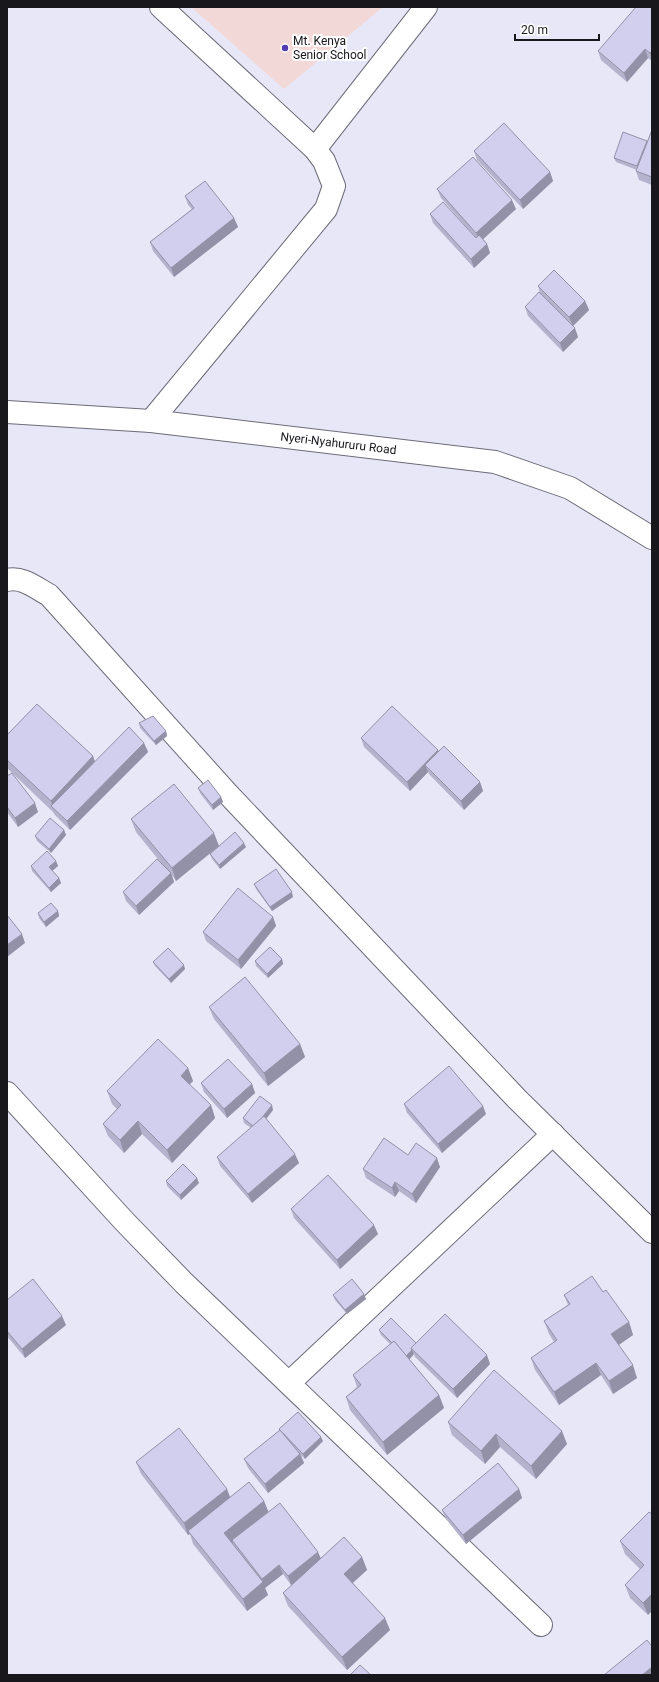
<svg xmlns="http://www.w3.org/2000/svg" width="659" height="1682" viewBox="0 0 659 1682" font-family="Roboto,sans-serif">
<style>
.education{fill:#f3d8d8}
.lines{fill:none;stroke-linecap:round;stroke-linejoin:round}
.street-casing{stroke:#6c6b78;stroke-width:24}
.secondary-casing{stroke:#6c6b78;stroke-width:24}
.street{stroke:#fff;stroke-width:22}
.secondary{stroke:#fff;stroke-width:22}
.wall{fill:#b5b2cd}
.shaded-wall{fill:#9391a7}
.building{fill:#d2cfee;stroke:#9391a7}
.poi-dot{fill:#523bb3;stroke:#fff;stroke-width:1.5}
.labels{text-anchor:middle;dominant-baseline:central;stroke-width:4;stroke-linejoin:round;paint-order:stroke}
.poi-label{font-size:12px;fill:#18171c;stroke:#fff;text-anchor:start}
.street-label{font-size:12px;fill:#18171c;stroke:#fff}
</style>
<rect width="100%" height="100%" fill="#e8e7f7"/>
<path class="education" d="M191 7H383L284 89Z"/>
<g class="lines">
<defs>
<g id="street">
<path d="M315 149 426 7"/>
<path d="M151 421 326 209 334 186 324 161 315 149 161 7"/>
<path d="M7 580C22 576 36 588 49 595L227 793 517 1099 652 1232"/>
<path d="M7 1093 124 1221 184 1283 541 1625"/>
<path d="M289 1383 553 1134"/>
</g>
<g id="secondary">
<path id="s1" d="M7 412 151 421 495 462 570 488 652 538"/>
</g>
</defs>
<use href="#street" class="street-casing"/>
<use href="#secondary" class="secondary-casing"/>
<use href="#street" class="street"/>
<use href="#secondary" class="secondary"/>
</g>
<g class="wall">
<path d="M652 7V61L648 58 627 82 601 60 598 51Z"/>
<path d="M652 130V185L639 180 636 171 637 170 616 162 614 158 647 141V142Z"/>
<path d="M474 151 550 172 553 181 523 209 477 160Z"/>
<path d="M437 189 516 209 483 239 487 244 490 253 474 268 433 223 430 214 476 238 441 198Z"/>
<path d="M185 196 234 218 238 227 174 277 153 251 150 242 192 209 188 205Z"/>
<path d="M538 286 585 301 589 310 573 326 578 337 563 352 528 316 525 307 540 293Z"/>
<path d="M139 723 166 731 167 736 156 745 140 728Z"/>
<path d="M7 735 93 756 95 762 144 743 148 752 70 830 55 815 53 812 7 768Z"/>
<path d="M361 738 438 750 439 752 480 782 483 791 464 810 429 774 428 772 410 791 364 747Z"/>
<path d="M7 776 38 812 18 827 7 812Z"/>
<path d="M198 788 221 797 223 802 213 810 200 793Z"/>
<path d="M131 819 219 846 176 881 172 875 174 882 139 915 126 901 123 892 162 864 136 832Z"/>
<path d="M64 830 66 835 51 853 37 841 35 836Z"/>
<path d="M246 847 220 869 212 859 210 854Z"/>
<path d="M56 861 58 866 52 871 59 878 61 883 51 892 32 871 31 866Z"/>
<path d="M254 884 293 897 272 911 256 889Z"/>
<path d="M58 911 59 916 46 927 39 918 38 913Z"/>
<path d="M273 917 276 926 241 969 206 941 203 932Z"/>
<path d="M282 959 283 964 268 978 256 966 255 961Z"/>
<path d="M153 962 185 969 171 983 155 966Z"/>
<path d="M209 1007 300 1044 305 1057 268 1086 214 1019Z"/>
<path d="M188 1068 193 1081 189 1085 211 1105 215 1118 172 1163 142 1134 124 1153 108 1136 103 1124 117 1109 112 1104 107 1091Z"/>
<path d="M201 1083 252 1084 255 1093 227 1118 204 1092Z"/>
<path d="M404 1104 486 1114 442 1153 407 1113Z"/>
<path d="M273 1110 266 1119 299 1163 252 1203 220 1166 217 1157 251 1128 244 1123 243 1118Z"/>
<path d="M408 1155 440 1167 416 1203 399 1191 395 1197 366 1178 363 1169Z"/>
<path d="M166 1181 199 1183 181 1200 167 1186Z"/>
<path d="M291 1209 378 1234 340 1269 294 1218Z"/>
<path d="M603 1292 629 1322 633 1335 618 1345 637 1378 613 1394 601 1375 559 1405 535 1370 531 1358 554 1342 549 1334 544 1321 568 1305 564 1295Z"/>
<path d="M364 1294 366 1299 347 1314 335 1300 333 1295Z"/>
<path d="M7 1300 66 1325 25 1358 7 1336Z"/>
<path d="M379 1330 416 1343 490 1364 457 1398 415 1357 414 1354 409 1359 439 1395 444 1408 387 1455 350 1410 346 1397 357 1387 353 1375 390 1344 381 1335Z"/>
<path d="M448 1422 567 1444 536 1479 500 1447 485 1464 452 1435Z"/>
<path d="M280 1430 323 1441 305 1459 301 1455 304 1463 268 1493 248 1468 244 1459Z"/>
<path d="M136 1462 230 1497 264 1501 268 1512 321 1558 362 1557 367 1570 353 1583 390 1630 347 1670 288 1606 283 1593 298 1580 291 1585 283 1574 265 1588 268 1595 247 1611 193 1544 190 1534 188 1535 141 1474Z"/>
<path d="M519 1489 522 1498 466 1544 446 1519 442 1510Z"/>
<path d="M649 1512 648 1615 630 1598 625 1585 640 1569 625 1554 620 1541Z"/>
</g>
<g class="shaded-wall">
<path d="M645 49 648 58 627 82 624 73Z"/>
<path d="M652 51V59L650 53Z"/>
<path d="M550 172 553 181 523 209 520 200Z"/>
<path d="M512 200 516 209 480 242 476 233Z"/>
<path d="M234 218 238 227 174 277 171 268Z"/>
<path d="M487 244 490 253 474 268 471 259Z"/>
<path d="M585 301 589 310 573 326 569 317Z"/>
<path d="M575 328 578 337 563 352 560 343Z"/>
<path d="M166 731 167 736 156 745 154 741Z"/>
<path d="M144 743 148 752 70 830 67 821Z"/>
<path d="M438 750 441 759 425 765 428 772 410 791 407 782Z"/>
<path d="M93 756 97 769 53 808 51 801Z"/>
<path d="M480 782 483 791 464 810 461 801Z"/>
<path d="M221 797 223 802 213 810 212 805Z"/>
<path d="M35 803 38 812 18 827 15 818Z"/>
<path d="M64 830 66 835 51 853 49 849Z"/>
<path d="M214 833 219 846 176 881 172 868Z"/>
<path d="M244 843 246 847 220 869 219 865Z"/>
<path d="M56 861 58 866 51 872 49 867Z"/>
<path d="M171 873 174 882 139 915 136 906Z"/>
<path d="M59 878 61 883 51 892 49 888Z"/>
<path d="M292 892 293 897 272 911 270 907Z"/>
<path d="M58 911 59 916 46 927 44 922Z"/>
<path d="M273 917 276 926 241 969 238 960Z"/>
<path d="M22 934 25 943 7 957V945Z"/>
<path d="M282 959 283 964 268 978 267 974Z"/>
<path d="M184 965 185 969 171 983 169 979Z"/>
<path d="M300 1044 305 1057 268 1086 264 1073Z"/>
<path d="M188 1068 193 1081 185 1089 181 1076Z"/>
<path d="M252 1084 255 1093 227 1118 224 1109Z"/>
<path d="M211 1105 215 1118 172 1163 167 1150Z"/>
<path d="M272 1105 273 1110 256 1132 254 1127Z"/>
<path d="M483 1106 486 1114 442 1153 438 1144Z"/>
<path d="M138 1121 142 1134 124 1153 120 1140Z"/>
<path d="M295 1154 299 1163 252 1203 248 1194Z"/>
<path d="M437 1158 440 1167 416 1203 412 1194Z"/>
<path d="M197 1178 199 1183 181 1200 180 1195Z"/>
<path d="M395 1182 399 1191 395 1197 392 1188Z"/>
<path d="M374 1225 378 1234 340 1269 337 1260Z"/>
<path d="M364 1294 366 1299 347 1314 345 1310Z"/>
<path d="M62 1316 66 1325 25 1358 22 1349Z"/>
<path d="M629 1322 633 1335 616 1347 611 1334Z"/>
<path d="M412 1350 414 1354 408 1361 406 1356Z"/>
<path d="M487 1355 490 1364 457 1398 453 1389Z"/>
<path d="M596 1363 601 1375 559 1405 554 1392Z"/>
<path d="M633 1365 637 1378 613 1394 609 1381Z"/>
<path d="M439 1395 444 1408 387 1455 383 1442Z"/>
<path d="M562 1431 567 1444 536 1479 531 1466Z"/>
<path d="M496 1434 500 1447 485 1464 481 1451Z"/>
<path d="M321 1437 323 1441 305 1459 303 1454Z"/>
<path d="M300 1454 304 1463 268 1493 265 1484Z"/>
<path d="M227 1489 232 1502 188 1531 190 1534 188 1535 184 1523Z"/>
<path d="M519 1489 522 1498 466 1544 463 1535Z"/>
<path d="M264 1501 269 1513 232 1540 233 1543 228 1546 224 1533Z"/>
<path d="M318 1552 322 1561 291 1585 288 1576Z"/>
<path d="M362 1557 367 1570 349 1586 344 1574Z"/>
<path d="M279 1565 283 1574 265 1588 268 1595 247 1611 243 1599 263 1582 262 1579Z"/>
<path d="M652 1594V1611L648 1615 643 1603Z"/>
<path d="M385 1618 390 1630 347 1670 342 1657Z"/>
<path d="M652 1667V1675H642Z"/>
</g>
<g class="building">
<path d="M636 7H652V51L650 53 645 49 624 73 598 51Z"/>
<path d="M504 123 550 172 520 200 474 151Z"/>
<path d="M652 130V177L636 171Z"/>
<path d="M623 132 647 141 637 166 614 158Z"/>
<path d="M473 157 512 200 476 233 437 189Z"/>
<path d="M205 181 234 218 171 268 150 242 194 208 185 196Z"/>
<path d="M443 202 476 238 479 235 487 244 471 259 430 214Z"/>
<path d="M554 270 585 301 569 317 538 286Z"/>
<path d="M539 292 575 328 560 343 525 307Z"/>
<path d="M37 704 93 756 51 801 7 760V735Z"/>
<path d="M392 706 438 750 407 782 361 738Z"/>
<path d="M153 716 166 731 154 741 139 723Z"/>
<path d="M129 727 144 743 67 821 51 806Z"/>
<path d="M444 746 480 782 461 801 425 765Z"/>
<path d="M12 773 35 803 15 818 7 807V776Z"/>
<path d="M208 780 221 797 212 805 198 788Z"/>
<path d="M174 784 214 833 172 868 131 819Z"/>
<path d="M50 818 64 830 49 849 35 836Z"/>
<path d="M235 832 244 843 219 865 210 854Z"/>
<path d="M47 851 56 861 49 867 59 878 49 888 31 866Z"/>
<path d="M157 859 171 873 136 906 123 892Z"/>
<path d="M276 869 292 892 270 907 254 884Z"/>
<path d="M238 888 273 917 238 960 203 932Z"/>
<path d="M51 903 58 911 44 922 38 913Z"/>
<path d="M7 915 22 934 7 945Z"/>
<path d="M270 947 282 959 267 974 255 961Z"/>
<path d="M168 948 184 965 169 979 153 962Z"/>
<path d="M245 977 300 1044 264 1073 209 1007Z"/>
<path d="M158 1039 188 1068 181 1076 211 1105 167 1150 138 1121 120 1140 103 1124 121 1105 107 1091Z"/>
<path d="M228 1059 252 1084 224 1109 201 1083Z"/>
<path d="M449 1066 483 1106 438 1144 404 1104Z"/>
<path d="M260 1096 272 1105 261 1119 253 1126 243 1118Z"/>
<path d="M264 1116 295 1154 248 1194 217 1157Z"/>
<path d="M384 1138 408 1155 416 1143 437 1158 412 1194 395 1182 392 1188 363 1169Z"/>
<path d="M183 1164 197 1178 180 1195 166 1181Z"/>
<path d="M328 1175 374 1225 337 1260 291 1209Z"/>
<path d="M592 1276 603 1292 606 1290 629 1322 611 1334 633 1365 609 1381 596 1363 554 1392 531 1358 557 1340 544 1321 570 1304 564 1295Z"/>
<path d="M33 1279 62 1316 22 1349 7 1331V1300Z"/>
<path d="M352 1279 364 1294 345 1310 333 1295Z"/>
<path d="M445 1314 487 1355 453 1389 411 1348Z"/>
<path d="M391 1318 416 1343 411 1348 412 1350 406 1356 394 1341 392 1343 379 1330Z"/>
<path d="M394 1341 439 1395 383 1442 346 1397 361 1385 353 1375Z"/>
<path d="M494 1370 562 1431 531 1466 496 1434 481 1451 448 1422Z"/>
<path d="M298 1412 321 1437 303 1454 279 1429Z"/>
<path d="M179 1428 227 1489 184 1523 136 1462Z"/>
<path d="M280 1430 300 1454 265 1484 244 1459Z"/>
<path d="M498 1463 519 1489 463 1535 442 1510Z"/>
<path d="M249 1482 264 1501 224 1533 263 1582 243 1599 188 1531Z"/>
<path d="M280 1503 318 1552 288 1576 279 1565 262 1579 232 1540Z"/>
<path d="M649 1512 652 1514V1594L643 1603 625 1585 644 1565 620 1541Z"/>
<path d="M344 1537 362 1557 344 1574 385 1618 342 1657 283 1593Z"/>
<path d="M647 1640 652 1646V1667L642 1675H604Z"/>
<path d="M360 1665 371 1675H350Z"/>
</g>
<circle class="poi-dot" cx="285" cy="48" r="4"/>
<g class="labels">
<g class="poi-label">
<text x="293" y="41">Mt. Kenya<tspan x="293" dy="14">Senior School</tspan></text>
</g>
<g class="street-label">
<text stroke="none"><textPath href="#s1" startOffset="333">Nyeri-Nyahururu Road</textPath></text>
</g>
</g>
<rect width="659" height="1682" fill="none" stroke="#18171c" stroke-width="16"/>
<path d="M515 34v6h84v-6" fill="none" stroke="#18171c" stroke-width="2"/>
<text x="521" y="34" font-size="12" fill="#18171c" stroke="#ffffff" stroke-width="3" paint-order="stroke">20 m</text>
</svg>
